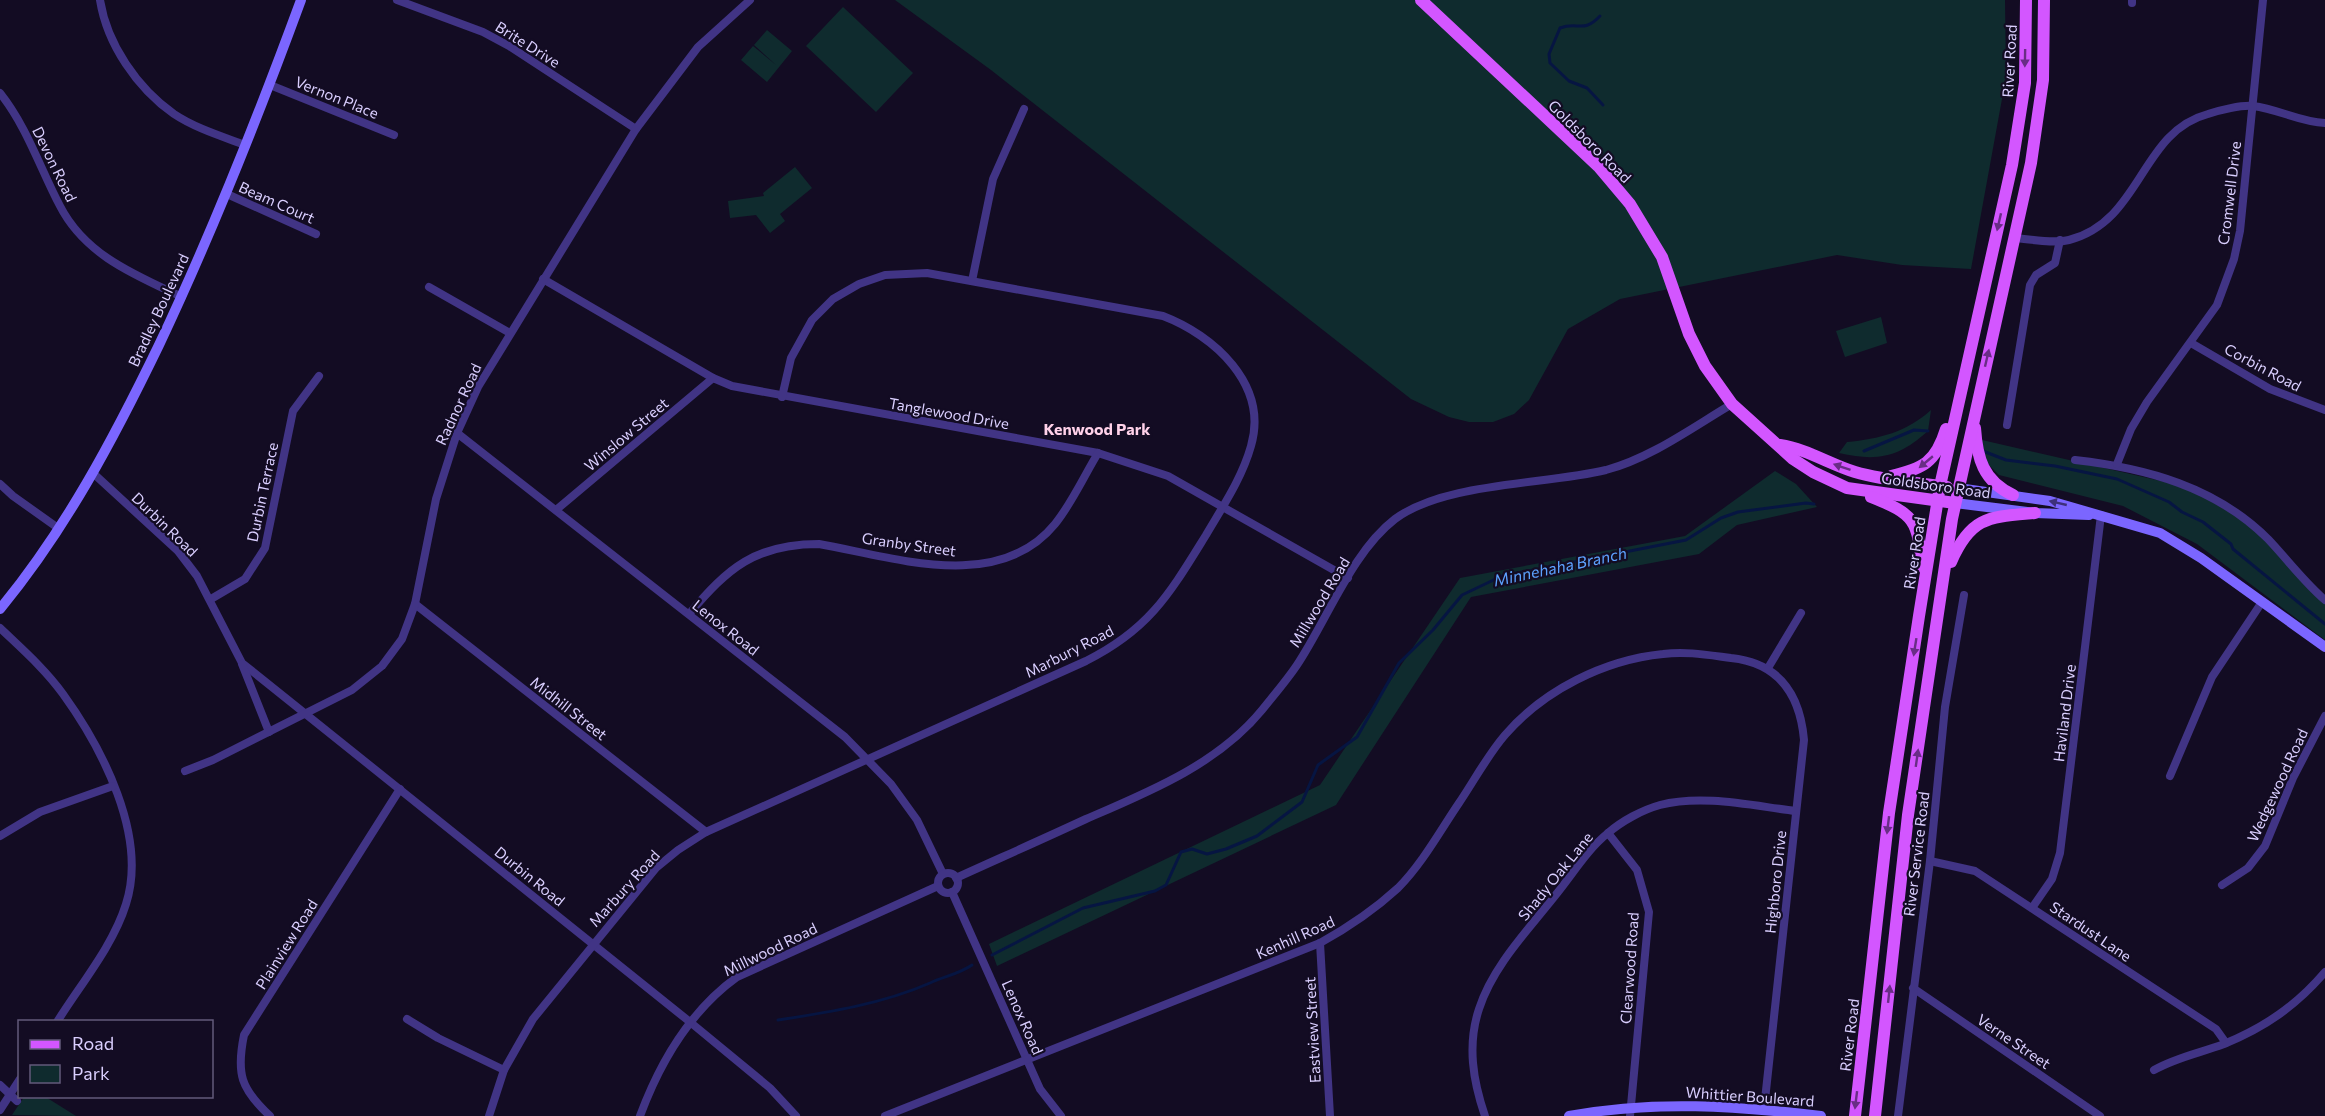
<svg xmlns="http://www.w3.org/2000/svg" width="2325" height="1116" viewBox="0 0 2325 1116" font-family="Commissioner,sans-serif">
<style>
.green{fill:#0f2b2e}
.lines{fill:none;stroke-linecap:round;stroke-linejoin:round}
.stream{stroke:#061542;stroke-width:3}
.street{stroke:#413485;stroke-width:8}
.secondary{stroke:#7b66ff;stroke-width:10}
.primary{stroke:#d356ff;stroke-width:12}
.oneway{fill:#692d86}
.oneway2{fill:#3d307b}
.labels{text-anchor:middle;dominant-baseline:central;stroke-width:4.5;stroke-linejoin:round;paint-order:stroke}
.street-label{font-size:15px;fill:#dacfff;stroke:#130c23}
.neighbourhood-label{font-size:16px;font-weight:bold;fill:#ffd1e9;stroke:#130c23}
.water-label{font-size:16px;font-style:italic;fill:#5da2ff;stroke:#130c23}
</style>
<rect width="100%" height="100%" fill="#130c23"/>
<g class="green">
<path d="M895 0H2005L2006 77 1971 269 1902 265 1837 255 1620 299 1568 329 1529 400 1514 414 1493 422H1469L1449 417 1411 399 991 70Z"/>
<path d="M843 7 913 73 876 112 806 46Z"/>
<path d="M767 30 792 51 767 82 741 60 753 46 776 65 754 45Z"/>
<path d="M795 167 812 188 780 214 785 221 770 233 756 215 730 218 728 201 764 196 763 193Z"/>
<path d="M1881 317 1887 343 1845 357 1836 331Z"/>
<path d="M1931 410 1928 431C1899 457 1878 462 1839 453L1847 442C1879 439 1907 432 1931 410Z"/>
<path d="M1982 440 2196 489 2266 537 2325 600V640L2197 544 2123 506 1999 475 1986 462Z"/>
<path d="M1775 471 1796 484 1817 507 1737 525 1699 554 1471 597 1336 805 997 966 989 944 1320 785 1460 578 1685 536Z"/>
<path d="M44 1096 76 1116 12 1115 24 1097Z"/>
</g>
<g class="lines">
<g class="stream">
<path d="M1600 16C1583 34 1578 21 1560 28L1549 54 1550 63 1569 81 1587 88 1603 105"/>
<path d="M1864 451 1914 430 1928 431"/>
<path d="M1983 451 2006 460 2055 466 2117 479 2169 502 2182 512 2203 522 2231 544 2233 549 2325 624"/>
<path d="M992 955 1083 908 1155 891 1166 885 1181 852 1192 849 1207 854 1226 849 1257 836 1302 802 1318 765 1357 737 1399 663 1433 630 1462 595 1502 576 1686 540 1721 518 1738 512 1806 503 1814 504"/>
<path d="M778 1020C830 1012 882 1004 930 983 945 976 959 974 972 965"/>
</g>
<g class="street">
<path d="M100 0C107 44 137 88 174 114 195 128 221 136 245 145"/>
<path d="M397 0 483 32 509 46 636 129"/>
<path d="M2132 3V0"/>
<path d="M270 85 394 135"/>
<path d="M0 93C27 127 40 168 60 206 85 255 135 275 182 297"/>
<path d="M227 194 316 234"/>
<path d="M2014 238C2030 239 2053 244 2069 240 2142 221 2140 132 2208 114 2220 110 2241 105 2253 106 2278 109 2300 122 2325 123"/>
<path d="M543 279 713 378 732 386 1098 453 1168 476 1348 578"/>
<path d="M972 281 993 179 1024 109"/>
<path d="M429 287 510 333"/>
<path d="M2191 343 2270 389 2325 410"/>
<path d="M2007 425 2030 285 2036 275 2055 263 2060 240"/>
<path d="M457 433 845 737 891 784 917 820 943 874"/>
<path d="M2075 460C2146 468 2216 487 2268 539 2287 559 2304 582 2325 600"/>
<path d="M2117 464 2131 429 2147 402 2217 305 2234 259 2240 231 2263 0"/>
<path d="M94 474 178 551 197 576 242 663 690 1022 770 1088 796 1116"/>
<path d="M0 484 13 496 58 528"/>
<path d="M556 510 713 378"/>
<path d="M211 599 245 579 265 548 293 411 319 376"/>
<path d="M415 604 706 832"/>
<path d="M689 614C728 568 755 544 819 544 893 557 998 594 1055 524 1072 503 1084 476 1098 453"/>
<path d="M0 628C22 649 45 669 63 694 102 748 148 836 126 904 113 946 80 985 57 1022"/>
<path d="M242 664 269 732"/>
<path d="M1768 668 1801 613"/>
<path d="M185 771 213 760 352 690 382 666 402 639 415 604 436 499 457 433 478 387 636 129 698 47 750 0"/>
<path d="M2170 776 2212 677 2262 602"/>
<path d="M1608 833 1637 870 1649 912 1630 1116"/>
<path d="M0 836 40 812 113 786"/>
<path d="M1930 861 1975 871 2216 1029 2226 1043"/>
<circle cx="948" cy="883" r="10"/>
<path d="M956 878C1000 858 1043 839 1086 819 1149 792 1218 764 1262 710 1274 695 1287 680 1297 665 1327 620 1352 552 1395 519 1445 482 1544 485 1606 470 1651 458 1693 427 1732 404"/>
<path d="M2222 885 2248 868 2265 846 2293 778 2325 716"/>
<path d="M952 892 1040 1089 1061 1116"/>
<path d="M2032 908 2052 879 2060 853 2101 515"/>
<path d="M1320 943 1330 1116"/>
<path d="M1913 988 2100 1116"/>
<path d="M407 1019 438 1038 504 1070"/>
<path d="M2154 1070C2177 1057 2200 1053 2224 1044 2265 1027 2296 1006 2325 972"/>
<path d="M0 1085 17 1101"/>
<path d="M0 1110 20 1079"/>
<path d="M270 1116C241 1089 236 1074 244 1035L400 789"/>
<path d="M489 1116 504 1070 533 1019 656 868 678 850 706 832 1086 661C1150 629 1170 593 1206 535 1223 506 1242 478 1251 446 1269 384 1213 335 1163 316L927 273 885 275 859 284 833 299 812 320 791 358 782 397"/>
<path d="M640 1116C660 1062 690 1011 737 977L938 886"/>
<path d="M885 1116 1320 943C1349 927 1374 910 1398 888 1422 864 1440 831 1459 803 1474 781 1487 756 1505 735 1544 690 1604 660 1663 654 1686 651 1708 655 1731 658 1779 663 1800 694 1804 740L1764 1109"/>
<path d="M1485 1116C1473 1081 1467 1045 1479 1009 1493 965 1530 928 1558 892 1574 872 1588 849 1608 833 1622 821 1642 810 1660 805 1703 794 1753 806 1796 811"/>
<path d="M1898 1116 1930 861 1945 707 1964 595"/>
</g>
<g class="secondary">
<path d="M1958 488 2050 501 2160 533 2201 558 2325 647"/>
<path d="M1955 503 2035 513 2089 515"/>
<path d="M0 609C66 529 114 438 159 345 212 233 258 117 301 0"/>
<path d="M1569 1116C1654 1100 1737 1106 1821 1116"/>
</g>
<g class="primary">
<path d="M1421 0 1598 166 1630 204 1662 257 1689 334 1705 366 1732 404 1793 459 1813 472 1847 488 1955 503"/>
<path d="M1975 428C1977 458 1983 481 2013 495"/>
<path d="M1780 445C1807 449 1829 464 1855 472 1885 481 1916 482 1947 487"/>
<path d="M1891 476C1923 469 1936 462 1946 429"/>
<path d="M1871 497C1915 514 1918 521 1922 567"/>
<path d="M1951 562C1971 516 1989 517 2035 513"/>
<path d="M1855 1116 1889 813 1919 616 1940 486 2012 165 2025 83 2026 0"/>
<path d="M1875 1116 1908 815 1952 519 2031 163 2043 80 2044 0"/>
</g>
</g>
<defs><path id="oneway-solid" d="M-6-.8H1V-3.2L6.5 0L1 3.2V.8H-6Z" transform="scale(1.5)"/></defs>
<g class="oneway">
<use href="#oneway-solid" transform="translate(2025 58) rotate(91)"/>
<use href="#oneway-solid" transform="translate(1999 222) rotate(103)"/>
<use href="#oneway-solid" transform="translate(1987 358) rotate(-77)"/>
<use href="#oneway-solid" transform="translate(1926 462) rotate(140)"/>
<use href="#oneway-solid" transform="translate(1842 467) rotate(-161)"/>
<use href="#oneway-solid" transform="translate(1915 647) rotate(99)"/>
<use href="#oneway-solid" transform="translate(1917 758) rotate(-82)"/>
<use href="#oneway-solid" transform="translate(1888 825) rotate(97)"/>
<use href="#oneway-solid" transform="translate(1889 994) rotate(-84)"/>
<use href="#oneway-solid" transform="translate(1856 1100) rotate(97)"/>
</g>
<use class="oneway2" href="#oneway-solid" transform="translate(2058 503) rotate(-167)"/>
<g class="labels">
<g class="street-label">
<text transform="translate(528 44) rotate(32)">Brite Drive</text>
<text transform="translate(2009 61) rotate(-87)">River Road</text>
<text transform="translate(337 97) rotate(22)">Vernon Place</text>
<text transform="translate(1590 141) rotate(45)">Goldsboro Road</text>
<text transform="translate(55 164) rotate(64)">Devon Road</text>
<text transform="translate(2229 193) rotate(-83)">Cromwell Drive</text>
<text transform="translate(277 202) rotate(24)">Beam Court</text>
<text transform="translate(158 310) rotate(-65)">Bradley Boulevard</text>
<text transform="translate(2263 367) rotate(28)">Corbin Road</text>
<text transform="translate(458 404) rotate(-65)">Radnor Road</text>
<text transform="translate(949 413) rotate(10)">Tanglewood Drive</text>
<text transform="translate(626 434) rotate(-40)">Winslow Street</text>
<text transform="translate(1936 485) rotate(8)">Goldsboro Road</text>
<text transform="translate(262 492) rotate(-78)">Durbin Terrace</text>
<text transform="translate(165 524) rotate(44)">Durbin Road</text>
<text transform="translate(909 544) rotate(8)">Granby Street</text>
<text transform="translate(1914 553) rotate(-81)">River Road</text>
<text transform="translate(1319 602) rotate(-59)">Millwood Road</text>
<text transform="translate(726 627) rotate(38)">Lenox Road</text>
<text transform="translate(1069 651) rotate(-27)">Marbury Road</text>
<text transform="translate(569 708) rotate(38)">Midhill Street</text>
<text transform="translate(2064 713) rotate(-83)">Haviland Drive</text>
<text transform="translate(2277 785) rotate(-65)">Wedgewood Road</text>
<text transform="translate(1916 854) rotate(-83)">River Service Road</text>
<text transform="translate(530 876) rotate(39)">Durbin Road</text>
<text transform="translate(1555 876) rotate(-51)">Shady Oak Lane</text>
<text transform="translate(1775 882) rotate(-84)">Highboro Drive</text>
<text transform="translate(624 888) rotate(-48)">Marbury Road</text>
<text transform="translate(2091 931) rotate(34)">Stardust Lane</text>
<text transform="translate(1295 937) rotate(-24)">Kenhill Road</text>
<text transform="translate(286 944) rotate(-58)">Plainview Road</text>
<text transform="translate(770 949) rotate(-26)">Millwood Road</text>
<text transform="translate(1629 968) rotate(-86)">Clearwood Road</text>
<text transform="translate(1023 1017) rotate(66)">Lenox Road</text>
<text transform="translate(1312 1030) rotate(-93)">Eastview Street</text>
<text transform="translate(1849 1035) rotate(-83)">River Road</text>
<text transform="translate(2014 1041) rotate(34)">Verne Street</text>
<text transform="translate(1750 1096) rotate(4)">Whittier Boulevard</text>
</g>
<g class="neighbourhood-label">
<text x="1097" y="428">Kenwood Park</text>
</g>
<g class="water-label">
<text transform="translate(1560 566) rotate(-12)">Minnehaha Branch</text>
</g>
</g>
<rect x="18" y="1020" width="195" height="78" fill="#130c23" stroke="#635a7b" stroke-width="1.5"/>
<rect x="30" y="1040" width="30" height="9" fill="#d356ff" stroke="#635a7b" stroke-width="1.5"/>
<text x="72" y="1050" font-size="18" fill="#dacfff">Road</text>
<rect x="30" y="1065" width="30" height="18" fill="#0f2b2e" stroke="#635a7b" stroke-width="1.5"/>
<text x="72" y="1080" font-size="18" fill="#dacfff">Park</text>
</svg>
